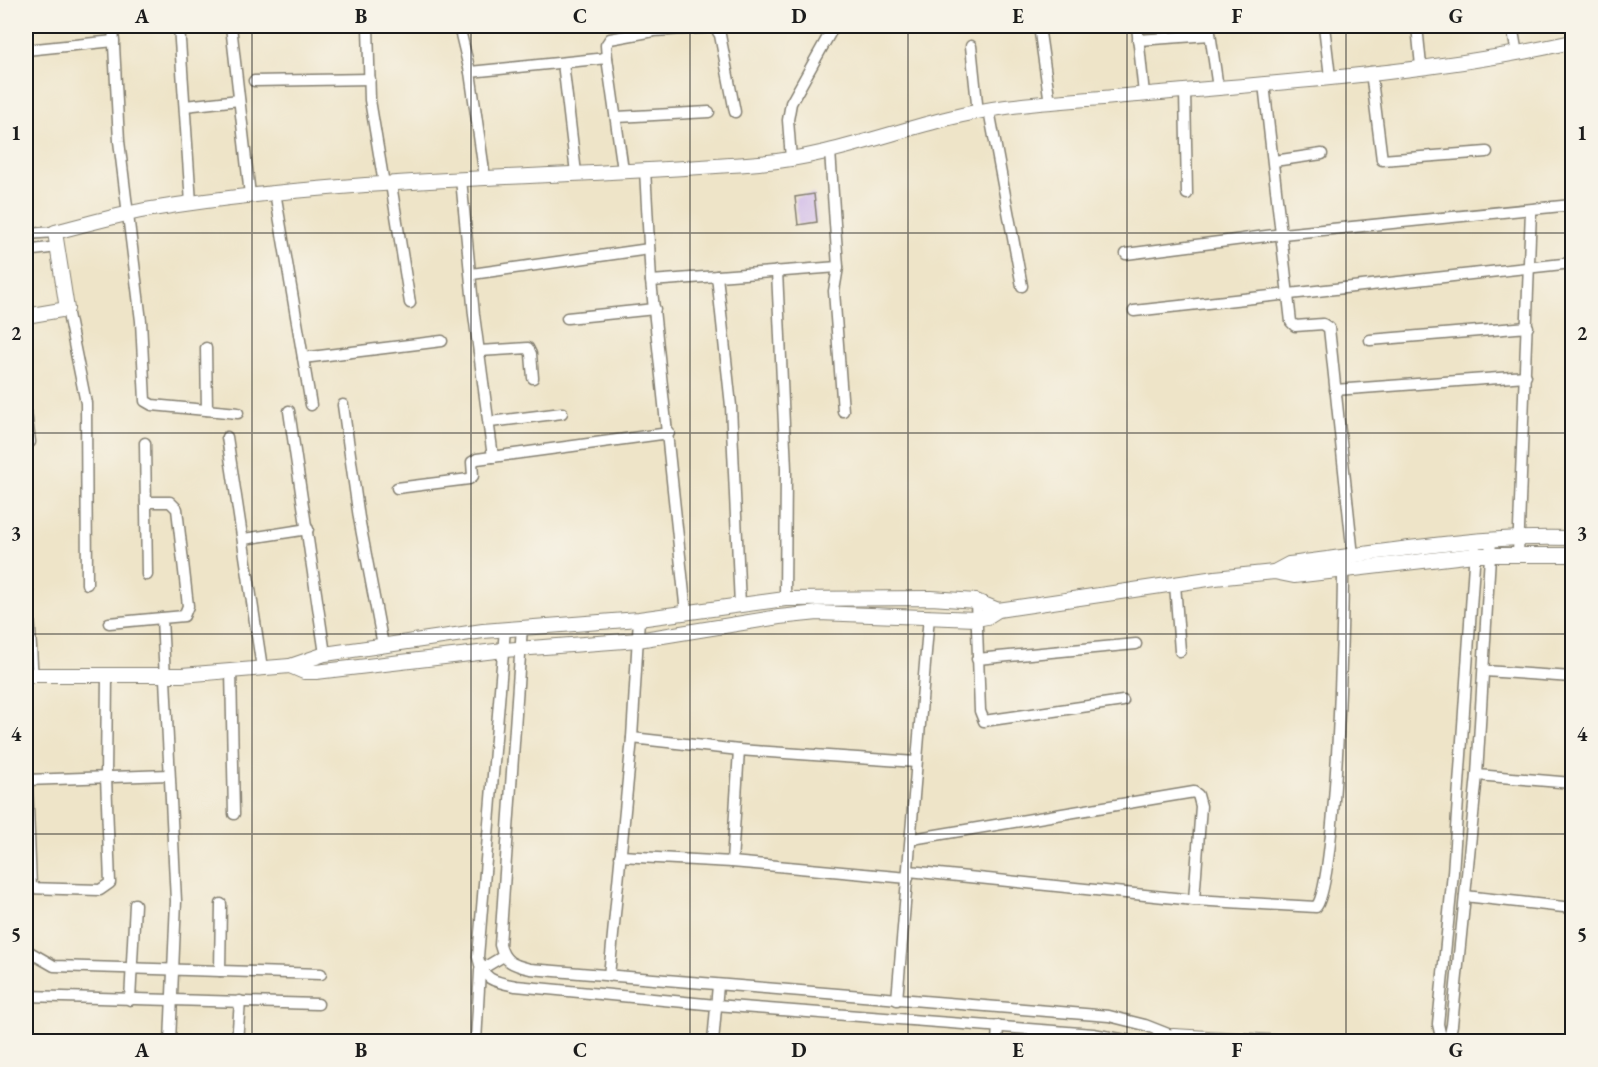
<svg xmlns="http://www.w3.org/2000/svg" width="1598" height="1067" viewBox="0 0 1598 1067" font-family="'EB Garamond',serif">
<style>
.building{fill:#c8aee9}
.lines{fill:none;stroke-linecap:round;stroke-linejoin:round}
.service-casing{stroke:#858072;stroke-width:8}
.minor-casing{stroke:#858072;stroke-width:13}
.tertiary-casing{stroke:#858072;stroke-width:16}
.service{stroke:#fff;stroke-width:5}
.minor{stroke:#fff;stroke-width:10}
.tertiary{stroke:#fff;stroke-width:14}
.grid{fill:none;stroke:#1c1c1c;stroke-width:1.5;stroke-opacity:0.55}
.neatline{fill:none;stroke:#1c1c1c;stroke-width:2}
.grid-label{font-size:20px;text-anchor:middle;font-weight:bold;fill:#1c1c1c}
</style>
<rect width="100%" height="100%" fill="#f7f3e8"/>
<filter id="ink" filterUnits="userSpaceOnUse"><feTurbulence type="fractalNoise" baseFrequency=".0167" numOctaves="2"/><feDisplacementMap in="SourceGraphic" scale="12" xChannelSelector="R" yChannelSelector="G"/><feConvolveMatrix kernelMatrix="1 2 1 2 8 2 1 2 1" color-interpolation-filters="sRGB"/></filter>
<filter id="wash" filterUnits="userSpaceOnUse"><feTurbulence type="fractalNoise" baseFrequency=".008" numOctaves="4" result="noise"/><feDisplacementMap in="SourceGraphic" scale="24" xChannelSelector="R" yChannelSelector="G"/><feGaussianBlur stdDeviation="1.35" result="paint"/><feColorMatrix in="noise" values="0 0 0 0 0 0 0 0 0 0 0 0 0 0 0 0 0 1.4 0 .05"/><feComposite in="paint" operator="in"/></filter>
<g filter="url(#wash)">
<rect width="100%" height="100%" fill="#eee4c8"/>
<g id="blocks">
<path class="building" d="M814 194 817 222 798 225 795 197Z"/>
</g>
</g>
<g filter="url(#ink)">
<use href="#blocks" fill-opacity="0" stroke="#858072" stroke-width="1.5"/>
<g class="lines">
<defs>
<path id="service" d="M30 589 35 673"/>
<g id="minor">
<path d="M113 26 119 141 141 321 145 401 152 405 238 413"/>
<path d="M179 26 191 203"/>
<path d="M231 26 250 195"/>
<path d="M368 26 370 100 384 184"/>
<path d="M459 26 470 72 485 178"/>
<path d="M1039 26 1050 103"/>
<path d="M1137 26 1144 94"/>
<path d="M1209 26 1218 88"/>
<path d="M1324 26 1330 77"/>
<path d="M1417 26 1421 66"/>
<path d="M1512 26 1517 54"/>
<path d="M1138 40 1210 35"/>
<path d="M971 46 978 113"/>
<path d="M26 50 114 41"/>
<path d="M563 63 576 173"/>
<path d="M470 72 607 58"/>
<path d="M1371 72 1382 160 1487 152"/>
<path d="M254 81 370 79"/>
<path d="M1264 84 1291 322 1295 326 1323 324 1329 328 1353 556"/>
<path d="M1185 91 1187 194"/>
<path d="M185 106 239 100"/>
<path d="M989 110 1022 286"/>
<path d="M617 117 709 112"/>
<path d="M830 151 838 267 834 291 843 411"/>
<path d="M791 159 788 120 791 103 834 26"/>
<path d="M1274 161 1322 154"/>
<path d="M645 169 651 281 686 613"/>
<path d="M623 170 607 58 606 45 610 39 654 31 715 27 720 35 735 112"/>
<path d="M461 179 474 315 493 457"/>
<path d="M391 184 410 303"/>
<path d="M275 192 303 358 442 341"/>
<path d="M26 234 55 232"/>
<path d="M26 251 57 247"/>
<path d="M1126 254 1282 234 1572 205"/>
<path d="M777 271 786 469 785 599"/>
<path d="M472 274 649 249"/>
<path d="M717 276 731 406 740 605"/>
<path d="M651 281 838 267"/>
<path d="M67 309 86 403 87 584"/>
<path d="M1134 311 1572 263"/>
<path d="M567 318 655 309"/>
<path d="M1370 340 1528 327"/>
<path d="M206 348 207 410"/>
<path d="M479 351 528 348 531 354 533 378"/>
<path d="M303 358 311 405"/>
<path d="M1335 390 1526 376"/>
<path d="M343 405 359 518 383 645"/>
<path d="M289 411 325 654"/>
<path d="M26 412 30 442"/>
<path d="M490 422 562 413"/>
<path d="M227 437 262 668"/>
<path d="M145 443 147 575"/>
<path d="M397 488 469 479 473 476 472 462 477 459 669 433"/>
<path d="M146 502H170L177 509 188 606 184 616 162 618 176 901 170 1042"/>
<path d="M244 539 308 529"/>
<path d="M1518 555 1531 210"/>
<path d="M1175 584 1180 651"/>
<path d="M976 601 980 711 984 721 1123 701"/>
<path d="M109 623 162 618"/>
<path d="M522 627 500 945C504 962 513 965 530 969L1109 1016 1145 1025 1173 1036"/>
<path d="M505 629 478 957C482 980 495 982 516 986L716 1005 1093 1034 1137 1042"/>
<path d="M977 659 1136 644"/>
<path d="M231 670 234 814"/>
<path d="M1485 671 1572 677"/>
<path d="M632 738 739 750 916 762"/>
<path d="M26 754 31 888"/>
<path d="M1477 775 1572 783"/>
<path d="M26 780 169 775"/>
<path d="M912 839 1194 792 1198 795 1201 806 1194 900"/>
<path d="M620 856 732 862 908 878"/>
<path d="M732 862 739 750"/>
<path d="M909 871 1194 900 1316 907C1337 885 1343 616 1343 570"/>
<path d="M26 888 100 890 110 883 106 777 107 675"/>
<path d="M1465 896 1572 908"/>
<path d="M26 950 54 966 321 974"/>
<path d="M220 971 221 904"/>
<path d="M609 976 632 738 639 619"/>
<path d="M26 996 318 1004"/>
<path d="M130 1000 135 904"/>
<path d="M897 1000 929 616"/>
<path d="M237 1042 240 1001"/>
<path d="M476 1042 480 970 502 957"/>
<path d="M713 1042 718 985"/>
<path d="M997 1042 998 1026"/>
<path d="M1442 1042 1438 1024 1453 873 1475 549"/>
<path d="M1443 1042 1450 1034 1452 1025 1477 775 1491 539"/>
</g>
<g id="tertiary">
<path d="M26 316 67 309 55 232C87 224 120 214 152 209 353 176 557 179 759 163 844 156 922 118 1006 107 1042 102 1078 100 1114 97 1267 83 1423 75 1572 42"/>
<path d="M1274 572 1289 564C1383 552 1477 535 1572 538"/>
<path d="M290 666 304 672H316L504 650 638 640 779 617 818 613 976 619 987 617 998 610 1215 578 1274 572 1294 576 1474 555H1572"/>
<path d="M26 675H182L290 666 325 654 483 631 639 619 785 599 931 598 976 601 998 610"/>
<path d="M1157 1042 1173 1036 1277 1042"/>
</g>
</defs>
<use href="#service" class="service-casing"/>
<use href="#minor" class="minor-casing"/>
<use href="#tertiary" class="tertiary-casing"/>
<use href="#service" class="service"/>
<use href="#minor" class="minor"/>
<use href="#tertiary" class="tertiary"/>
</g>
</g>
<path class="grid" d="M252 26V1042M471 26V1042M690 26V1042M908 26V1042M1127 26V1042M1346 26V1042M26 233H1572M26 433H1572M26 634H1572M26 834H1572"/>
<rect width="1598" height="1067" fill="none" stroke="#f7f3e8" stroke-width="66"/>
<rect x="33" y="33" width="1532" height="1001" class="neatline"/>
<g class="grid-label">
<text x="142" y="23">A</text>
<text x="361" y="23">B</text>
<text x="580" y="23">C</text>
<text x="799" y="23">D</text>
<text x="1018" y="23">E</text>
<text x="1237" y="23">F</text>
<text x="1456" y="23">G</text>
<text x="16" y="140">1</text>
<text x="1582" y="140">1</text>
<text x="16" y="340">2</text>
<text x="1582" y="340">2</text>
<text x="16" y="540">3</text>
<text x="1582" y="540">3</text>
<text x="16" y="741">4</text>
<text x="1582" y="741">4</text>
<text x="16" y="941">5</text>
<text x="1582" y="941">5</text>
<text x="142" y="1057">A</text>
<text x="361" y="1057">B</text>
<text x="580" y="1057">C</text>
<text x="799" y="1057">D</text>
<text x="1018" y="1057">E</text>
<text x="1237" y="1057">F</text>
<text x="1456" y="1057">G</text>
</g>
</svg>
